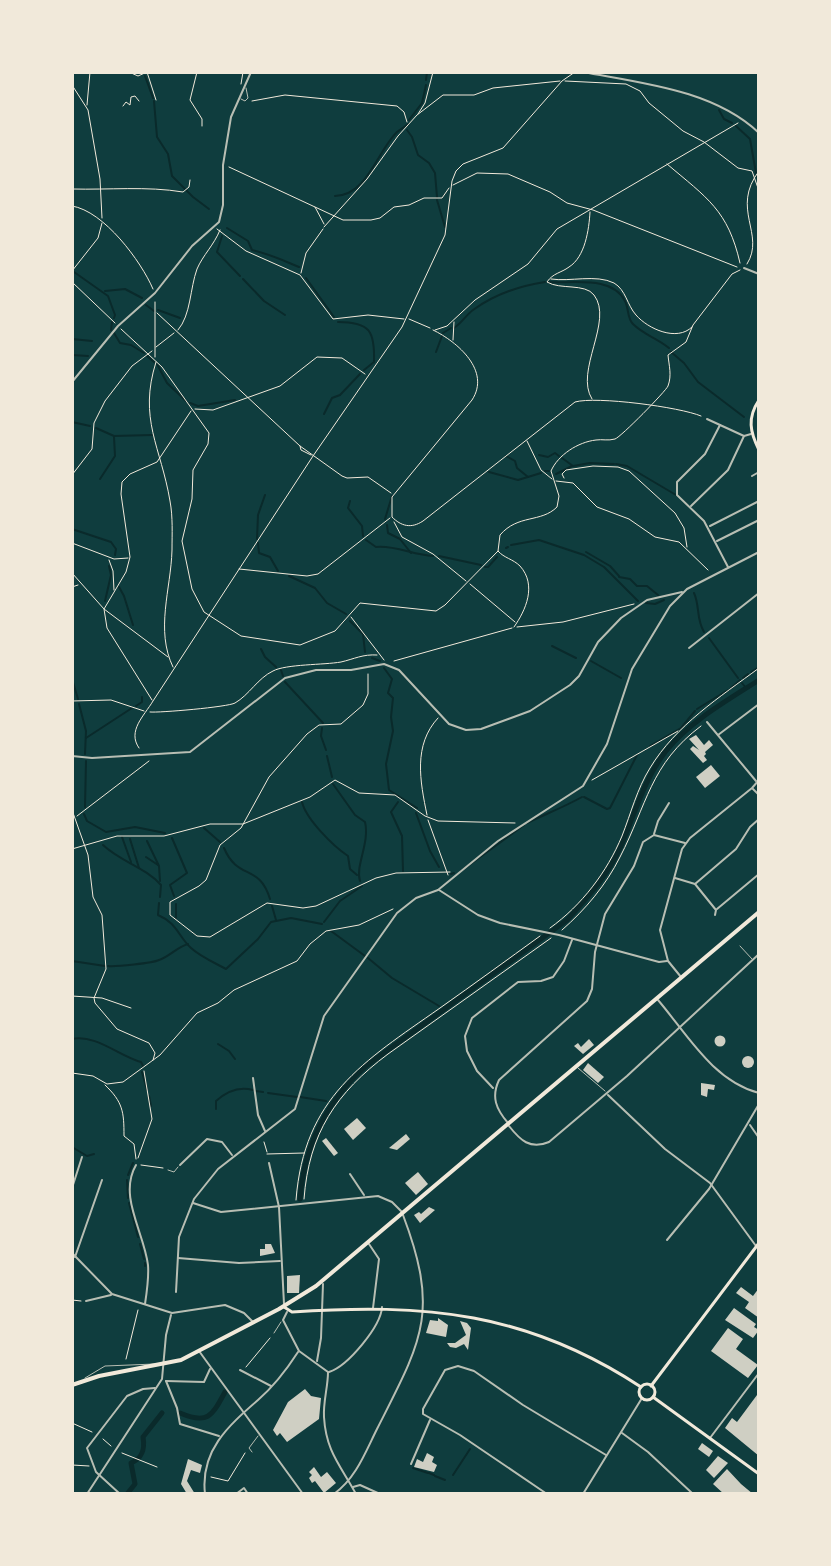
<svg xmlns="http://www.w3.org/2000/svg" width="831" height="1566" viewBox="0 0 831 1566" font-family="'DM Sans',sans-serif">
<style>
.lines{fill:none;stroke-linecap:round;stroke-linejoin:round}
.stream{stroke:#0a2a2b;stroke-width:2}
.river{stroke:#0a2a2b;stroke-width:5}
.building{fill:#cfcfc3}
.path{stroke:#f1e9da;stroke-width:1}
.service{stroke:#b8beb3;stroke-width:1}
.minor{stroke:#b8beb3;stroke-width:2}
.tertiary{stroke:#b8beb3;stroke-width:2}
.secondary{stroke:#f1e9da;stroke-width:3}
.primary{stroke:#f1e9da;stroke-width:4}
</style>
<rect width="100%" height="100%" fill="#0f3d3e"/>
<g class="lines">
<g class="stream">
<path d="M145 76 153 98"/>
<path d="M426 80 427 72"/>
<path d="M154 101 157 137 168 154 172 176 193 197 209 209"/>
<path d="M719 110 724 119 732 123"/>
<path d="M409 120 422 103 426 85"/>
<path d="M736 126 750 139 756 173"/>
<path d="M407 130 412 137 418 155 429 163 435 173 437 197"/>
<path d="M757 176 759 180"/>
<path d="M335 196C368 195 377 151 397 132 401 129 405 127 408 124"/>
<path d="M437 200 445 227"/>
<path d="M227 228 248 241 252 250C270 254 282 260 299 267"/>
<path d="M222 236 217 252 240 276"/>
<path d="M74 272 108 296 115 315 114 318"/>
<path d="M306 278 334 317"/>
<path d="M243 279 264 301 285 315"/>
<path d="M549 282C572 284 612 275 625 301 629 309 627 318 633 324 644 335 657 338 669 348"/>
<path d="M105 291 125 289 142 298"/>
<path d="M146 305 154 311"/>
<path d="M158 310 180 318"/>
<path d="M338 322C370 322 375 331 374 362L364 370"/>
<path d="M454 328C462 323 466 315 473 310 495 294 519 286 545 282"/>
<path d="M111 330 112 322"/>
<path d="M114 333 120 343 131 345 144 353"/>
<path d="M443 333 451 328"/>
<path d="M72 339 92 341"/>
<path d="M436 352 442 336"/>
<path d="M671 352 684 363 698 382 744 417"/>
<path d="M72 355 88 356"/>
<path d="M147 356 154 362"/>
<path d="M157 364 167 383 186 401"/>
<path d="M190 403 198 406 235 400"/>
<path d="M324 414 332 398 340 395 360 374"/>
<path d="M72 422 90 426"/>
<path d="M96 428 114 436 152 435"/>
<path d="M539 455 548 457 555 453 559 456"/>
<path d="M506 456 515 461 517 468 528 477"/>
<path d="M562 458 573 466 590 463 614 464"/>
<path d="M616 464 627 466 676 495"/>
<path d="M545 471H549"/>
<path d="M489 472 518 480 541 473"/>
<path d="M556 474 572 466"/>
<path d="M100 479 115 456 114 437"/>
<path d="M350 501 348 508 362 526 363 536"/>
<path d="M385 519 392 496"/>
<path d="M387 525 388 533 400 539 411 553"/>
<path d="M72 529 111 542 116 549 115 555"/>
<path d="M257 539 258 515 265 495"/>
<path d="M366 540 376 547C395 545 413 555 433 556"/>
<path d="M258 543 259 553 270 557 278 571"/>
<path d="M511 545 539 540 584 555 604 567 638 601"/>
<path d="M506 548 508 547"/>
<path d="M586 552 610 566 619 576"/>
<path d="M439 556 481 565"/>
<path d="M485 567H488L497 557"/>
<path d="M289 576 315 588 327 603 346 614"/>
<path d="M619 577 630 579 637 586H647L658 595"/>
<path d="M119 587 124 596 133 625"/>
<path d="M694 593C700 606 696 619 704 632"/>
<path d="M105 601 111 575 109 566"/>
<path d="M646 603 655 604 664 600"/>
<path d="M350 621 363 634 365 652"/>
<path d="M709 638 738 678"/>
<path d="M552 646 576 658"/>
<path d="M261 649 265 657 276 667"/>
<path d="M372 658 380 661"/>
<path d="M591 661 621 678"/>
<path d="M384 668 392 679 388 693 393 698 391 717 393 731 386 764 389 790 417 808"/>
<path d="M281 670 283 676"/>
<path d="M751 672 759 667"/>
<path d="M743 678 748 674"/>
<path d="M72 679 78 699"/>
<path d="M285 682 323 723"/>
<path d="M742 683 746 688"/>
<path d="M731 688 740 680"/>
<path d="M79 704 86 731 85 754"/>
<path d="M136 706 142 702V697"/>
<path d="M697 709 728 690"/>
<path d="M322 728 321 736 326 750"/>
<path d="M86 738 132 708"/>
<path d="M650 746 681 728 695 711"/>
<path d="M327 756 332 777"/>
<path d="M333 784 355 815 365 822C370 843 355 866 360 881"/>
<path d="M584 797 607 809 610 808 637 755"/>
<path d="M302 802C306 819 333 846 348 856L350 869 357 875"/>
<path d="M398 802 391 812 402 836 403 871"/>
<path d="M85 807 86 761"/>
<path d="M416 813 430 851 439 867"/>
<path d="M84 814 87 821 106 832 135 827 165 833"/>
<path d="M527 823C546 814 564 807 582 797"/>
<path d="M204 828 220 842"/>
<path d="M122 837 131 862"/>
<path d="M172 838 187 873 170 885 174 896"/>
<path d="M130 839 139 868"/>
<path d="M147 841 159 866 160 881"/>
<path d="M103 845C121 862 145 867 161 885L160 897"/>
<path d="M224 848C238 881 259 863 270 899"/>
<path d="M146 857 158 865"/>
<path d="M461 871 524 825"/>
<path d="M451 874 454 873"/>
<path d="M159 903 158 915C177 923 178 936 191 948 201 957 215 963 226 969L258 939 271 922 291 918 322 924"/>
<path d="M176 904V918"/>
<path d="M272 906 276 920"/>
<path d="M324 922 340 901 362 886"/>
<path d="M331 931 365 956"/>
<path d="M368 958 392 978 439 1006"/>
<path d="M72 961 105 966"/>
<path d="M108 966C115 967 153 963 159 960 169 957 177 947 188 944"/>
<path d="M444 1009H445"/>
<path d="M72 1039C96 1034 119 1056 141 1062L143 1066"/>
<path d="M218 1044 229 1051 235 1059"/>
<path d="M142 1072 147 1090"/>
<path d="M256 1091 263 1092"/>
<path d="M268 1093 297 1097"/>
<path d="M149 1096 151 1106"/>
<path d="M300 1097 326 1101"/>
<path d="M216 1109V1101C227 1091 239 1086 253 1090"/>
<path d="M72 1147 87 1156 94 1154"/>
<path d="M128 1175 133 1163"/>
<path d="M127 1180 128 1198"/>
<path d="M129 1203 138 1237"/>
<path d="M140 1244 144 1259"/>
<path d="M145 1263V1266"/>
<path d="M72 1302H73"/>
<path d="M413 1468 428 1473"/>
<path d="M429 1473 434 1475"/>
<path d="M453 1475 470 1449"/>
<path d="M435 1476 445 1480"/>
</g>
<g class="river">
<path d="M300 1199C304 1146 326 1102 366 1066L567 920C588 897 608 875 621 846 635 814 644 779 666 751 689 722 728 700 759 680"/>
<path d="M180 1413C208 1425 212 1416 225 1392"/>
<path d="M127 1494 135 1484 131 1463C143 1458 145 1449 143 1437L162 1413"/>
</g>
</g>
<g class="building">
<path d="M696 735 704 745 709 740 713 745 705 752 706 754 704 756 707 760 703 763 690 749 693 746 699 750 689 739Z"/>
<path d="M711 765 720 776 705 788 696 777Z"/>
<circle cx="720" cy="1041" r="5.5"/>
<path d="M589 1039 594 1045 583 1054 574 1046 578 1043 581 1047Z"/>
<circle cx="748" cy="1062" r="6"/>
<path d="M588 1063 604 1077 598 1083 583 1070Z"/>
<path d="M701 1083 715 1085 714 1090 708 1089 707 1097 701 1095Z"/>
<path d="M357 1118 366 1128 353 1140 344 1129Z"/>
<path d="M406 1134 410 1139 397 1150 389 1148Z"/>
<path d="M326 1138 338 1153 334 1156 322 1141Z"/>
<path d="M418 1172 428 1184 416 1195 405 1183Z"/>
<path d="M429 1207 435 1210 420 1223 414 1215 419 1212 421 1214Z"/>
<path d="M265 1244H271L275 1253 260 1256V1249H265Z"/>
<path d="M300 1275 299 1293H287V1276Z"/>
<path d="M741 1287 753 1296 759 1288V1318L745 1308 749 1302 736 1293Z"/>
<path d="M734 1308 756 1324 754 1327 759 1330 753 1338 725 1320Z"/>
<path d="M438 1318 448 1325 446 1337 426 1333 430 1320 438 1321Z"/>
<path d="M460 1321 467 1323 471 1328 468 1350 464 1344 456 1348 450 1347 447 1343H455L466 1335Z"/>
<path d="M728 1328 743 1339 736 1349 758 1365 748 1378 711 1351Z"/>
<path d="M305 1389 311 1396 321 1398 319 1419 287 1442 280 1433 277 1436 273 1430 288 1402Z"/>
<path d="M757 1395 759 1396V1456L725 1428 732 1418 737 1422Z"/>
<path d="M702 1443 713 1451 709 1457 698 1449Z"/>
<path d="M427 1453 434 1457 432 1462 437 1465 434 1472 414 1467 417 1459 423 1462Z"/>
<path d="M718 1456 728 1463 714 1478 706 1470Z"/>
<path d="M188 1459 202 1465 200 1473 191 1470 187 1481 195 1494H187L181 1484Z"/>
<path d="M314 1467 321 1477 327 1472 336 1483 324 1493 315 1481 312 1483 309 1478 312 1475 309 1472Z"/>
<path d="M727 1469 741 1484 753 1494H724L713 1484Z"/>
</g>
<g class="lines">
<g class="path">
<path d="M129 72 138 76 147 72 156 100"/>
<path d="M197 72 190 100 202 119V126"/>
<path d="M565 81 626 84 640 91 649 103 683 131 704 142 738 168 752 171 759 191"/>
<path d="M241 84 243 72"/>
<path d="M72 85 88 110 100 179 102 218"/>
<path d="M252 101 285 95 397 106 404 112 407 122"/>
<path d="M87 105 90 72"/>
<path d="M123 106 126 102 130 105 131 97 135 96 139 101"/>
<path d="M418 114 425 103 433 72"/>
<path d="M667 164C707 198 728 210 740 263"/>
<path d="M229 167 315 207 324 224"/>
<path d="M453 185 477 173 508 174 550 192 567 203 593 210 737 267"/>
<path d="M72 189C109 190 147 186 183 192L189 187 190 180"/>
<path d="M72 206C104 211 141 261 153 289"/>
<path d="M315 207 343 220H371L380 218 394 207 409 205 424 198H442L449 188"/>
<path d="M590 212C589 230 585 257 569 267 561 273 553 273 547 282 560 290 585 283 594 295 614 321 574 371 592 399"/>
<path d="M324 227 367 179 398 136 417 115 443 95H474L493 88 560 81"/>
<path d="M217 229 246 251 300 275 333 319 368 315 404 319"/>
<path d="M747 264C766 234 730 209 759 171"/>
<path d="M72 271 98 238 102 223"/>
<path d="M301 273 306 253 323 229"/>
<path d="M551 279C570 282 596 274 614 283 626 290 627 305 636 315 648 329 677 342 692 327"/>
<path d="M72 282 115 323"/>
<path d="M157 313 300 446 342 476 347 478 368 477 391 493"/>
<path d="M409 319 430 328"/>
<path d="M121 329 162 367 209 433 208 444 193 470 192 499 182 541 192 589 204 612 241 636 300 645 335 631 360 603 436 611 445 605 498 551"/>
<path d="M178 330C191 315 190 288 197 269 203 255 214 245 220 230"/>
<path d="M433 330C458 342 491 371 472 400L392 497V517C401 526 411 529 423 521L575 402C596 396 680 407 701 416"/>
<path d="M435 330 447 326 475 300 528 264 557 229 738 123"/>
<path d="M453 340 454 322"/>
<path d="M156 347 174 333"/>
<path d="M155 357V302"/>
<path d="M156 362C138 419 161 447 170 501 173 517 172 534 172 550 171 589 155 630 173 667"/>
<path d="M195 409 213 410 280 386 317 357 342 358 365 374"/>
<path d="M527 441 541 470 552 479"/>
<path d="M300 446 301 450 311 455"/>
<path d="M72 475 92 449 94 423 105 401 132 366 152 351"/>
<path d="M564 478 562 474 566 470 593 466 618 467 629 471 675 513 684 528 687 547"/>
<path d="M556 481 573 483 597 507 629 519 655 537 679 542 708 570"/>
<path d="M394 522 402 537 433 554 466 581"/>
<path d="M72 543 114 559 128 558"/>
<path d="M109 560 113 571 114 590"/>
<path d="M239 569 307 576 318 574 390 518"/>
<path d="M72 573 104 609 168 657"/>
<path d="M470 584 515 622"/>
<path d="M72 587 78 585"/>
<path d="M351 617 384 660"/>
<path d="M514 627C526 610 537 585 520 566 513 559 504 558 498 551L500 535C518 514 541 523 557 507L559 496 551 471C558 455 578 442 596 440 602 439 608 441 615 439 621 437 666 391 668 386 672 375 669 366 668 355L686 342 693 325 732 274 740 270"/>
<path d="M517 627 563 622 634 604"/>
<path d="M394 661 512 628"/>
<path d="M368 674V694L363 705 341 724 319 725 307 734 269 777 241 828 220 845 206 880 199 886 170 902V915L197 936 210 937 267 903 303 908 316 906 376 878 396 873 450 872"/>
<path d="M152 700 107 628 104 609 126 572 130 557 121 494 122 482 130 474 157 462 191 411"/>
<path d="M72 701 111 700 144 711"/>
<path d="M150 712C159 713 228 707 235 703 249 695 258 678 273 671 286 664 324 665 341 662 354 659 363 654 377 655"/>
<path d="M139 748C127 731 144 716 153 701L313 456 402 327 445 235 452 181 456 171 463 164 503 148 562 81 575 72"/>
<path d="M592 780 678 731"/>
<path d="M72 810 88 855 93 897 102 915 106 969 94 998 95 1003 117 1029 149 1043 155 1053 153 1060"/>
<path d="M427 815C420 781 413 745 438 718"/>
<path d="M77 816 149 761"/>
<path d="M428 820 448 875"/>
<path d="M72 849 117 836H164L210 824H243L310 797 335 780 359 793 395 795 425 816 438 821 515 823"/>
<path d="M550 928C582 905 607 872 622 836 631 813 637 789 650 768 676 725 720 697 759 668"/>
<path d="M562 930C586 909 606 885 620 857 647 805 650 764 701 726"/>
<path d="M72 996 102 998 131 1008"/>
<path d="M72 1073 93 1076 107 1084 123 1082 160 1055 197 1013 218 1003 234 990 297 961 310 944 326 931 359 925 393 909"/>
<path d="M105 1085C123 1102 124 1112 124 1136L134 1144 136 1159"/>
<path d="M264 1142 267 1152"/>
<path d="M267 1154 304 1153"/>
<path d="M138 1158 152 1119 144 1071"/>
<path d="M141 1165 163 1168"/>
<path d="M304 1199C309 1133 336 1093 388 1054L551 938"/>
<path d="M296 1200C304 1097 363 1062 440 1008 474 984 507 960 540 936"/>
<path d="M72 1300 81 1301"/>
<path d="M126 1359 138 1310"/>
<path d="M246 1367 270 1338"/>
<path d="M72 1423 92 1432"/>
<path d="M103 1439 111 1446"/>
<path d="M122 1453 157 1467"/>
<path d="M72 1465 89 1466"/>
<path d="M211 1477 228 1481 245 1453"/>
</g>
<g class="service">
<path d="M241 99 245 101 248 98 246 88"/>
<path d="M740 946 752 959"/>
<path d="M578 1068 605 1091"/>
<path d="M168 1170 174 1172 178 1167"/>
<path d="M274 1333 281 1322"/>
<path d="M85 1378 105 1366 155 1364"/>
<path d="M252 1452 249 1448 258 1436"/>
</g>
<g class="minor">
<path d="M583 72C641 83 714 90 759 133"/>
<path d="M744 268 759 274"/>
<path d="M72 382 118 326 155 293 192 246 219 222 223 205V165L231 117 251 72"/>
<path d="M707 419 744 436 751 434"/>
<path d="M720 425 705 454 677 482V495L704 521 728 567"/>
<path d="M752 476 759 472"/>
<path d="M691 506 728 470 744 436"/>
<path d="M710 526 759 501"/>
<path d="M717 541 759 520"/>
<path d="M689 648 759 593"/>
<path d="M707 722 756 781"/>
<path d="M718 735 759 704"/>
<path d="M72 756 92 758 190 752 285 678 316 670H351L384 664 399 670 449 724 466 730 481 729 530 711 570 685 579 676 598 642 621 618 647 600 682 592"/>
<path d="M753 789 759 795"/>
<path d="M654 834 658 821 669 803"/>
<path d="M675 878 695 884 716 910 715 915"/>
<path d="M695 884 736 849 750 827 759 819"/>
<path d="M439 890 478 915 500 923 559 935 659 962 667 961"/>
<path d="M717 909 759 874"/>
<path d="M681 977 668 961 660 930 682 849 690 838 752 788 759 780"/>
<path d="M658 1000C687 1034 713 1081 759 1093"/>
<path d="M253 1078 258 1115 265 1131"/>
<path d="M493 1088 477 1071 467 1051 465 1036 472 1018 518 982 541 981 553 977 564 961 572 940"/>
<path d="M608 1095 665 1149 710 1183 756 1246"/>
<path d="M508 1123C496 1109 491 1097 499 1080L587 1001 592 989 595 952 605 914 634 866 643 842 654 835 685 843"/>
<path d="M750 1125 759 1138"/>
<path d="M509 1126C520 1140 530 1150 549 1142L627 1076 759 954"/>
<path d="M269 1163 279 1207 284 1304"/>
<path d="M136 1165C118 1196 144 1232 148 1265 149 1278 147 1291 145 1304"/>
<path d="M180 1165 207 1139 222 1142 232 1155"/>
<path d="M350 1174 364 1195"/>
<path d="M72 1188 82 1157"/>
<path d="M193 1203 221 1212 378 1196 392 1202 402 1212"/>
<path d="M667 1240 709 1189 759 1104"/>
<path d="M369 1244 379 1259 373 1308"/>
<path d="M72 1253 112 1294 172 1313 225 1305 244 1313 252 1321"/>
<path d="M75 1257 102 1180"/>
<path d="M178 1258 239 1263 280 1261"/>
<path d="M176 1292 179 1237 194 1199 218 1169 295 1109 324 1016 397 913 416 898 438 890 498 841 583 786 607 744 632 669 670 606 687 589 759 552"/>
<path d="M86 1301 111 1295"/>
<path d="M287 1312 283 1320 299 1351 328 1372C328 1387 323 1402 324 1417 326 1452 341 1466 356 1494"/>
<path d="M199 1351 303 1494"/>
<path d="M317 1361 321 1338 323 1284"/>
<path d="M240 1370 271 1386"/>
<path d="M329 1372C348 1366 381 1326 382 1307"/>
<path d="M166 1381 177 1408 180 1424 219 1436"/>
<path d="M166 1381 204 1382 210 1369"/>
<path d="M622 1433 648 1452 693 1494"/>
<path d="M710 1438 759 1373"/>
<path d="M411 1464 430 1420"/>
<path d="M353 1487 360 1485 380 1494"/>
<path d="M87 1494 162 1379 166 1335 171 1315"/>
<path d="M120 1494 96 1472 87 1448 127 1396 143 1389 155 1388"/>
<path d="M205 1494C200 1451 228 1426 258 1400 273 1387 287 1369 298 1352"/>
<path d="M236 1494 244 1488 248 1494"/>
<path d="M547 1494 460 1435 423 1414V1409L445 1370 458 1366 474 1371 523 1405 606 1455"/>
<path d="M583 1494 642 1398"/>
</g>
<path class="tertiary" d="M334 1494C356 1478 365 1453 377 1429 422 1340 440 1313 403 1215"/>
<g class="secondary">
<path d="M759 400C747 418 750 432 759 450"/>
<path d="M284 1307 292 1312C425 1303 527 1312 641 1387"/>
<circle cx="647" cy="1392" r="8"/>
<path d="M651 1386 759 1243"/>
<path d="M653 1397 759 1474"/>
</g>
<path class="primary" d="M72 1385 99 1376 181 1360 279 1309 316 1286 759 912"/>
</g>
<rect width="831" height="1566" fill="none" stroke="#f1e9da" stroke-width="148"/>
</svg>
